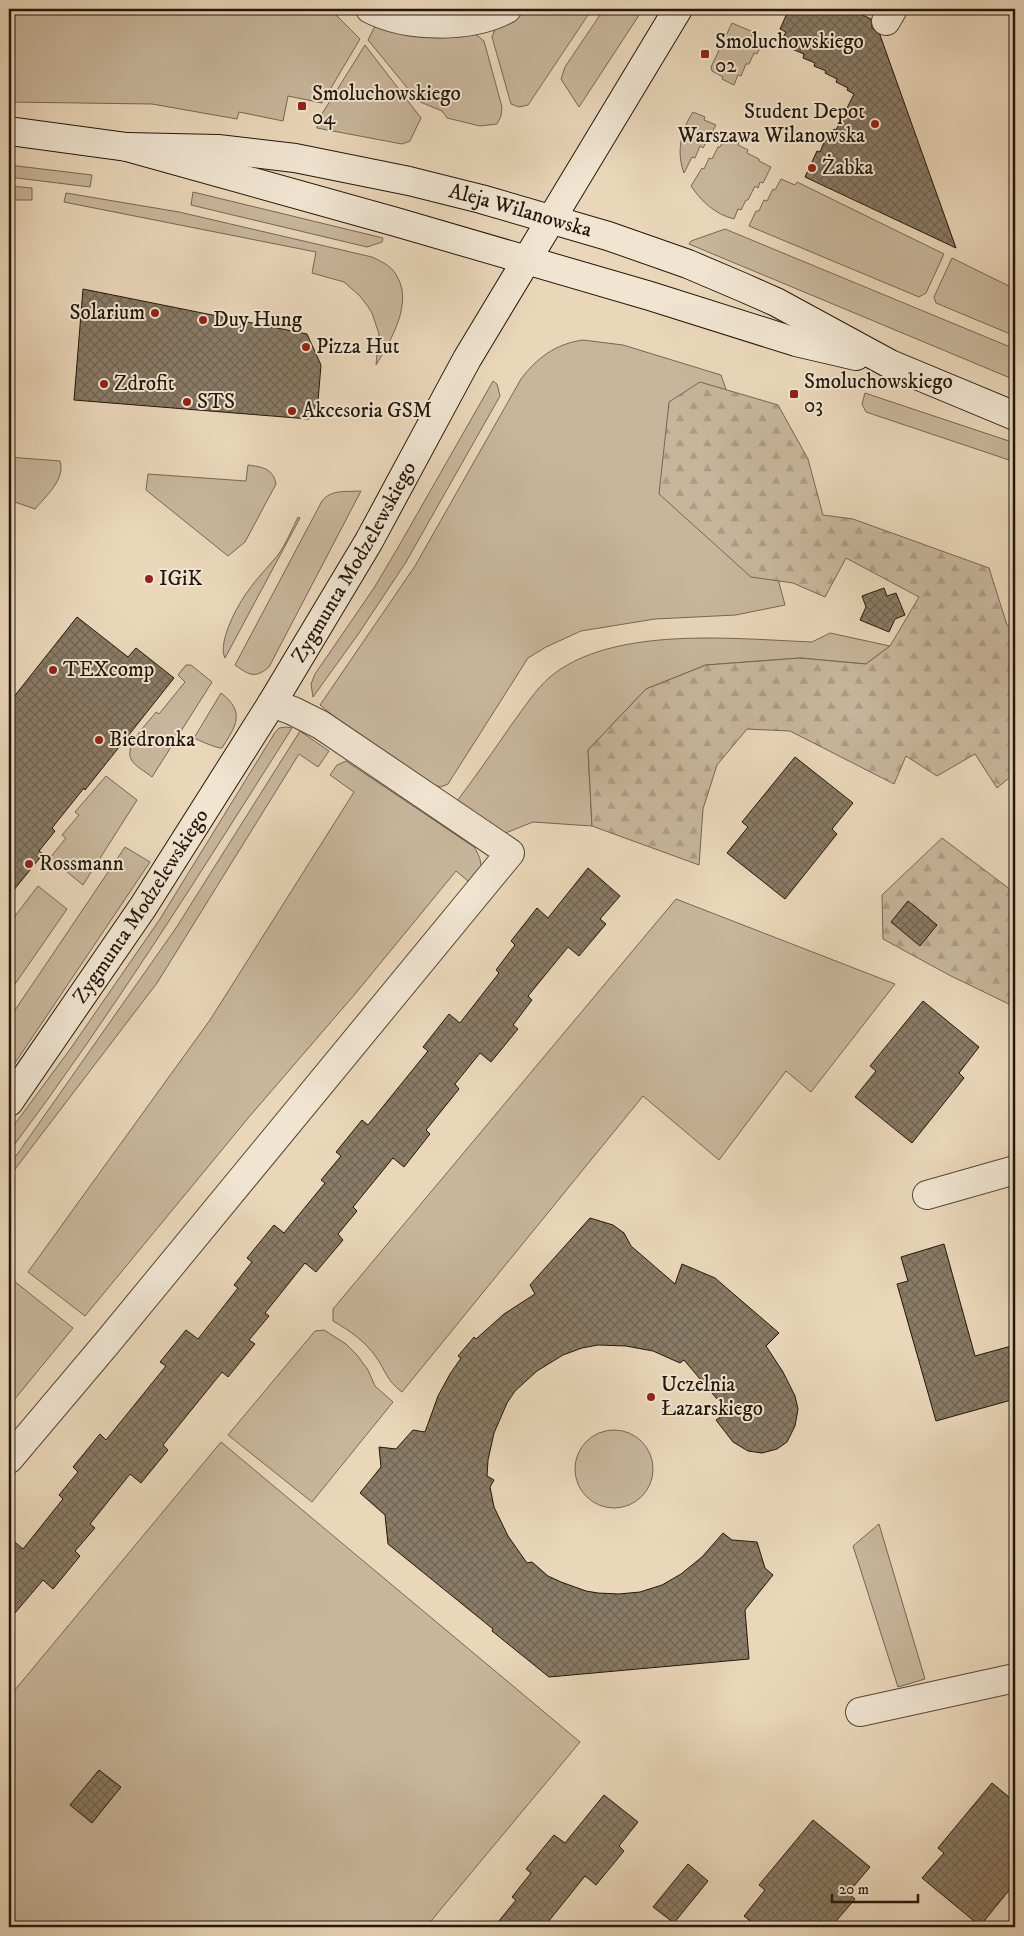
<svg xmlns="http://www.w3.org/2000/svg" width="1024" height="1936" viewBox="0 0 1024 1936" font-family="'IM FELL DW Pica',serif">
<style>
.green{fill:#c8b69c;stroke:#766654}
.forest{fill:url(#forest-firs);stroke:#766654}
.building{fill:url(#building-cross-hatch);stroke:#23170b}
.lines{fill:none;stroke-linecap:round;stroke-linejoin:round}
.street-casing{stroke:#554737;stroke-width:30}
.secondary-casing{stroke:#23170b;stroke-width:30}
.street{stroke:#f1e5d2;stroke-width:28}
.secondary{stroke:#f1e5d2;stroke-width:28}
.poi-dot{fill:#8f2418;stroke:#f1e5d2;stroke-width:2}
.labels{text-anchor:middle;dominant-baseline:central;stroke-width:4;stroke-linejoin:round;paint-order:stroke}
.poi-label{font-size:21px;fill:#23170b;stroke:#f1e5d2;text-anchor:start}
.street-label{font-size:21px;fill:#23170b;stroke:#f1e5d2}
</style>
<defs>
<pattern id="forest-firs" width="22" height="20" patternUnits="userSpaceOnUse" patternTransform="scale(1.25)"><rect width="22" height="20" fill="#c8b69c"/><path d="M5 1l3.5 6h-7zM16 11l3.5 6h-7z" fill="#ac9c85"/></pattern>
<pattern id="building-cross-hatch" width="8" height="8" patternUnits="userSpaceOnUse" patternTransform="scale(1.25)"><rect width="8" height="8" fill="#8a7b66"/><path d="M0 0l8 8M0 8l8-8" fill="none" stroke="#706452"/></pattern>
</defs>
<rect width="100%" height="100%" fill="#ead7ba"/>
<filter id="stains"><feTurbulence type="fractalNoise" baseFrequency=".004" numOctaves="4"/><feColorMatrix values="0 0 0 0 .2 0 0 0 0 .09 0 0 0 0 .02 0 0 0 .5 -.17"/></filter>
<radialGradient id="worn" r=".72"><stop offset=".6" stop-color="#630" stop-opacity="0"/><stop offset="1" stop-color="#630" stop-opacity=".3"/></radialGradient>
<g class="green">
<path d="M9 9H330L360 39 322 103 288 96 283 121 239 112 237 119 152 104 9 102Z"/>
<path d="M533 9H592L528 105 519 107 511 104 492 37 496 27Z"/>
<path d="M604 9H643L579 107 561 79 565 67Z"/>
<path d="M732 23 753 32 751 35 763 41 757 54 754 53 749 64H746L741 76 738 75 734 85 722 79 723 77 712 71 711 67Z"/>
<path d="M376 24C413 38 435 38 474 33L484 41 502 107 501 116 497 124 480 126 447 118 442 111 418 101 368 40Z"/>
<path d="M365 45 421 118 410 141 402 144 317 128V122Z"/>
<path d="M693 112 705 117 704 120 716 125 703 148 700 146 695 158 692 157 684 173C676 152 681 130 693 112Z"/>
<path d="M726 136 739 142 738 145 748 150 747 153 759 159V161L771 167 763 183 760 182 758 188 755 186 748 200H746L741 210 738 209 734 219C715 214 702 202 691 186L702 168 704 169 709 158 712 159 718 147H720Z"/>
<path d="M9 165 92 175 90 187 9 177Z"/>
<path d="M781 179 795 185 797 182 944 254 926 293 919 297 749 226 756 211H759L764 200 767 201 773 189 775 190Z"/>
<path d="M9 186 32 188V200H9Z"/>
<path d="M193 192 383 238 382 242 367 247 191 205Z"/>
<path d="M66 193 179 212 372 257C380 261 390 265 395 273 415 301 391 340 376 365L379 334 372 313 367 305 359 295 344 282 312 273 316 252 64 202Z"/>
<path d="M725 229 1015 349V380L689 244 691 241Z"/>
<path d="M952 258 1015 289V336L936 303 934 297Z"/>
<path d="M583 340 623 345 721 375 730 401 785 605 736 615 655 619 581 631 546 647 528 658 448 784 441 787 433 785 355 734 320 705 415 566 521 379C537 358 555 344 583 340Z"/>
<path d="M493 381 497 384 500 396 406 562 359 633 313 697 311 684 315 674 374 588 396 551Z"/>
<path d="M865 393 1015 443V462L866 412 862 404Z"/>
<path d="M9 457 60 461C66 479 45 497 35 509L9 500Z"/>
<path d="M248 465C262 467 273 468 276 484L245 542 228 556 146 490 148 474 246 481Z"/>
<path d="M361 491 269 667C255 679 249 675 235 665L322 501C331 489 347 492 361 491Z"/>
<path d="M298 517 300 518 225 658C217 643 238 604 248 591 257 578 268 567 278 555 286 544 292 529 298 517Z"/>
<path d="M830 633 890 646 866 664 800 658 706 665 646 689 588 750 592 826 533 822 503 834 457 801C476 776 494 750 512 724 524 708 535 690 550 677 612 625 736 639 812 642Z"/>
<path d="M186 665H191L212 682 152 777C146 772 134 766 131 759 124 745 148 723 156 712L159 714 185 682 178 675Z"/>
<path d="M221 693C246 712 236 726 222 748 218 749 198 740 194 738Z"/>
<path d="M286 727 292 728C201 872 111 1016 9 1152V1132L71 1048 160 919 274 734 279 728Z"/>
<path d="M300 731 329 751 318 767 299 754 157 983 9 1177V1166L176 928Z"/>
<path d="M346 761 474 847C484 862 482 871 474 886L456 871 355 994 249 1117 85 1316 28 1272 210 1020 354 792 330 775 337 765Z"/>
<path d="M106 776 137 800 83 885 50 858 66 838 62 835 79 815 75 812Z"/>
<path d="M125 847 150 862 9 1072V1019Z"/>
<path d="M38 886 67 909 13 987 9 984V924Z"/>
<path d="M676 899 895 984 811 1092 786 1071 719 1160 643 1096 402 1392C386 1380 386 1371 376 1357 365 1341 350 1331 333 1321V1309Z"/>
<path d="M9 1277 73 1328 9 1406Z"/>
<path d="M324 1330 346 1344 357 1355 368 1370 375 1386 393 1402 312 1502 228 1435 315 1331Z"/>
<circle cx="614" cy="1469" r="39"/>
<path d="M221 1442 580 1742 426 1927H9V1697Z"/>
<path d="M879 1524 925 1679 898 1687 853 1546Z"/>
</g>
<g class="forest">
<path d="M700 382 778 405 808 459 823 515 853 519 989 568 1007 625 1015 629V773L997 788 975 754 937 776 906 756 894 784 790 731 747 729 717 765 703 809 699 865 592 826 588 750 646 689 706 665 800 658 866 664 890 646 919 597 846 558 825 597 793 583 751 577 659 494 669 402Z"/>
<path d="M942 838 1015 893V1007L949 975 883 939 882 895Z"/>
</g>
<g class="building">
<path d="M789 9H850L871 19 872 28 880 35 956 248 805 177 817 151 820 152 825 140 828 141 834 129 836 130 854 94 847 90 848 88 836 82 837 79 825 73 826 71 814 66 815 63 803 58 804 54 792 49 793 46 781 41 786 32 780 29Z"/>
<path d="M83 289 307 334 321 365 318 401 309 419 74 400Z"/>
<path d="M884 588 887 596 896 593 905 615 895 619 889 632 860 620 866 607 862 596Z"/>
<path d="M77 617 128 657 136 648 174 678 85 790 84 788 52 828 55 831 39 851 43 854 9 896V703Z"/>
<path d="M795 757 853 803 832 829 837 834 785 899 727 853 748 827 742 822Z"/>
<path d="M588 868 620 896 600 919 606 924 579 956 568 947 528 996 532 1000 513 1025 518 1029 491 1062 480 1053 455 1084 459 1089 426 1130 430 1134 404 1167 393 1158 353 1207 357 1211 338 1234 343 1240 316 1272 305 1263 265 1313 269 1316 249 1340 255 1344 228 1377 222 1372 163 1445 168 1450 141 1483 130 1474 90 1524 95 1528 75 1551 80 1556 53 1589 43 1580 9 1620V1537L23 1549 63 1499 59 1495 78 1472 73 1467 100 1434 106 1440 166 1366 160 1362 186 1330 198 1339 238 1288 234 1285 252 1262 247 1258 274 1225 284 1233 325 1183 321 1180 341 1156 336 1152 362 1120 368 1125 428 1051 423 1047 449 1014 460 1023 499 973 496 970 515 945 511 941 537 908 548 918Z"/>
<path d="M908 901 937 925 920 946 891 922Z"/>
<path d="M923 1001 979 1047 959 1073 964 1078 912 1143 855 1097 876 1071 870 1066Z"/>
<path d="M590 1218 613 1225 624 1233 631 1246 675 1284 682 1264 715 1278 779 1333 766 1346 783 1372 795 1396 798 1409 795 1426 787 1442 777 1449 762 1453 748 1451 733 1442 716 1420 728 1412 684 1360 680 1363 653 1351 626 1346 598 1345 582 1348 563 1355 537 1371 515 1391 507 1403 494 1433 488 1460 487 1476 494 1480 490 1487 494 1507 508 1536 527 1563 532 1562 548 1576 561 1582 586 1591 598 1593 619 1594 640 1592 662 1585 681 1574 702 1557 723 1533 732 1540 757 1542 765 1568 773 1575 745 1610 749 1659 549 1677 492 1631 493 1629 388 1544 385 1515 360 1493 381 1467 379 1447 396 1449 413 1430 425 1432 438 1396 450 1374 461 1358 458 1356 474 1337 476 1339 504 1314 535 1294 530 1285Z"/>
<path d="M944 1244 975 1356 1015 1345V1399L936 1421 897 1284 908 1281 901 1257Z"/>
<path d="M99 1770 121 1787 92 1823 70 1805Z"/>
<path d="M992 1783 1015 1802V1883L980 1926 922 1878 944 1853 938 1848Z"/>
<path d="M604 1795 638 1822 619 1846 624 1851 596 1885 585 1876 544 1927H494L516 1900 512 1897 531 1873 526 1869 554 1835 565 1843Z"/>
<path d="M813 1820 870 1867 848 1893 855 1899 831 1927H758L744 1916 765 1890 759 1885Z"/>
<path d="M688 1864 708 1881 674 1923 653 1907Z"/>
</g>
<g class="lines">
<defs>
<g id="street">
<path d="M370 9C407 28 470 29 507 9"/>
<path d="M886 21 893 9"/>
<path d="M927 1195 1015 1170"/>
<path d="M9 1459 107 1343 510 853 321 725 293 711 272 703"/>
<path d="M860 1712 1015 1678"/>
</g>
<g id="secondary">
<path d="M9 131 127 147 396 222 650 296 796 342 856 356"/>
<path id="s1" d="M127 147 218 149 295 158 409 181 481 199 608 236 688 264 742 287 776 302 890 364 1015 416"/>
<path id="s2" d="M9 1102 143 907 272 703 369 541 467 359 678 9"/>
</g>
</defs>
<use href="#street" class="street-casing"/>
<use href="#secondary" class="secondary-casing"/>
<use href="#street" class="street"/>
<use href="#secondary" class="secondary"/>
</g>
<g class="poi-dot">
<rect x="700" y="49" width="10" height="10" rx="2.5"/>
<rect x="297" y="101" width="10" height="10" rx="2.5"/>
<circle cx="875" cy="124" r="5"/>
<circle cx="812" cy="168" r="5"/>
<circle cx="155" cy="313" r="5"/>
<circle cx="203" cy="320" r="5"/>
<circle cx="306" cy="347" r="5"/>
<circle cx="104" cy="384" r="5"/>
<rect x="789" y="389" width="10" height="10" rx="2.5"/>
<circle cx="187" cy="402" r="5"/>
<circle cx="292" cy="411" r="5"/>
<circle cx="149" cy="579" r="5"/>
<circle cx="53" cy="670" r="5"/>
<circle cx="99" cy="740" r="5"/>
<circle cx="29" cy="864" r="5"/>
<circle cx="651" cy="1397" r="5"/>
</g>
<g class="labels">
<g class="poi-label">
<text x="715" y="42">Smoluchowskiego<tspan x="715" dy="24">02</tspan></text>
<text x="312" y="94">Smoluchowskiego<tspan x="312" dy="24">04</tspan></text>
<text x="865" y="112" text-anchor="end">Student Depot<tspan x="865" dy="24">Warszawa Wilanowska</tspan></text>
<text x="822" y="168">Żabka</text>
<text x="145" y="313" text-anchor="end">Solarium</text>
<text x="213" y="320">Duy Hung</text>
<text x="316" y="347">Pizza Hut</text>
<text x="804" y="382">Smoluchowskiego<tspan x="804" dy="24">03</tspan></text>
<text x="114" y="384">Zdrofit</text>
<text x="197" y="402">STS</text>
<text x="302" y="411">Akcesoria GSM</text>
<text x="159" y="579">IGiK</text>
<text x="63" y="670">TEXcomp</text>
<text x="109" y="740">Biedronka</text>
<text x="39" y="864">Rossmann</text>
<text x="661" y="1385">Uczelnia<tspan x="661" dy="24">Łazarskiego</tspan></text>
</g>
<g class="street-label">
<text stroke="none"><textPath href="#s1" startOffset="400">Aleja Wilanowska</textPath></text>
<text stroke="none"><textPath href="#s2" startOffset="641">Zygmunta Modzelewskiego</textPath></text>
<text stroke="none"><textPath href="#s2" startOffset="236">Zygmunta Modzelewskiego</textPath></text>
</g>
</g>
<rect width="1024" height="1936" fill="none" stroke="#ead7ba" stroke-width="30"/>
<rect x="10" y="10" width="1004" height="1916" fill="none" stroke="#23170b" stroke-width="2.5"/>
<rect x="15" y="15" width="994" height="1906" fill="none" stroke="#23170b"/>
<path d="M832 1894v8h86v-8" fill="none" stroke="#23170b" stroke-width="2.5"/>
<text x="839" y="1894" font-size="15" fill="#23170b" stroke="#f1e5d2" stroke-width="4" paint-order="stroke">20 m</text>
<rect width="100%" height="100%" filter="url(#stains)"/>
<rect width="100%" height="100%" fill="url(#worn)"/>
</svg>
